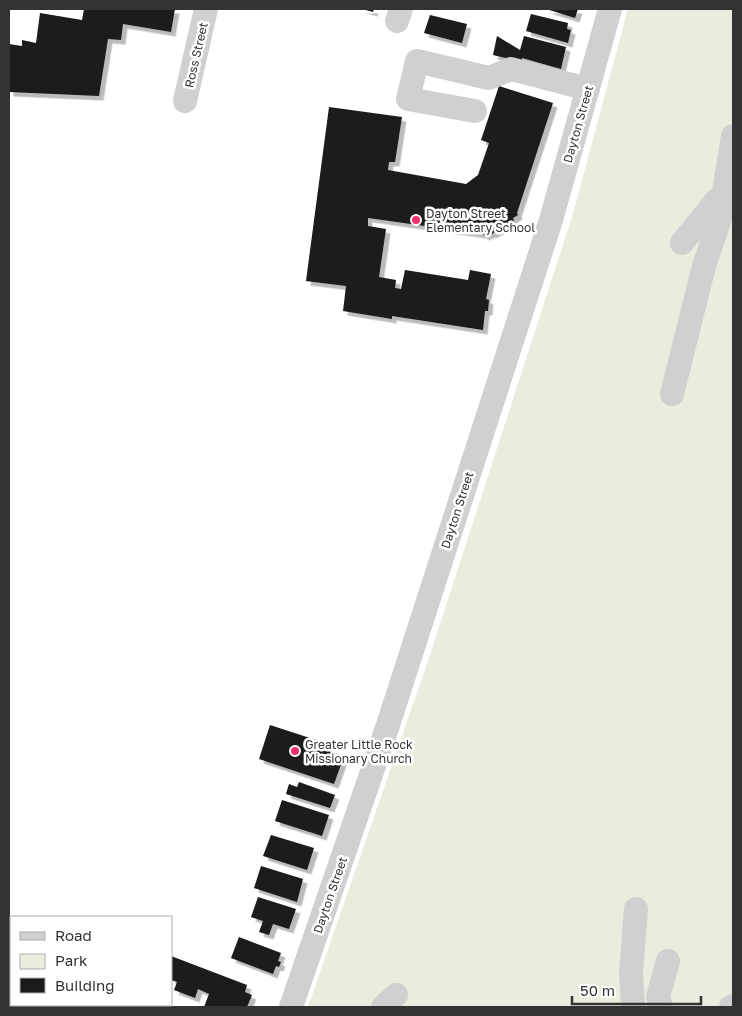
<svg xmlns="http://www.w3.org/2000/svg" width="742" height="1016" viewBox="0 0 742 1016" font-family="'Golos Text',sans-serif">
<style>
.green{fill:#e9edde}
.building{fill:#1a1a1a;filter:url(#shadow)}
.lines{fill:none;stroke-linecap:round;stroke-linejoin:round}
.minor{stroke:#d0d0d0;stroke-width:24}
.poi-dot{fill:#ef306b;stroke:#fff;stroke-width:2}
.labels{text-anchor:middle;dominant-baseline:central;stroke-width:5;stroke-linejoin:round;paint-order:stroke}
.street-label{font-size:12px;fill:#333;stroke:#fff}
.poi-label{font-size:12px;fill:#333;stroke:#fff;text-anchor:start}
</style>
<defs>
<filter id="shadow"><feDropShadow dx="4.5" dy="4.5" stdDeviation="0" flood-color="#0004"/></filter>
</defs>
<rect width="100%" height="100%" fill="#fff"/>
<path class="green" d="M628 9H733V1007H308L429 658 572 217Z"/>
<g class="building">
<path d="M84 9H175L171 32 123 24 121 40 108 39 99 96 9 92V44L22 46V40L36 43 40 13 82 20Z"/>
<path d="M362 9H374L373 12Z"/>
<path d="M546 9H578L575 18Z"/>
<path d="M531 14 568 23 567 29 571 30 568 43 526 31Z"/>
<path d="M430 15 467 24 462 43 424 33Z"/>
<path d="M497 36 520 50 524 36 566 47 561 69 522 58V62L493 55Z"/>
<path d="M499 86 553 103 517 213 518 215 513 218 514 221 492 234 491 233 485 236 482 234 368 218V226L386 229 379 277 396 280 395 288 401 289 405 270 468 280 470 270 491 274 486 299 489 300 488 311H485L483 330 392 316V319L343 311 346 286 306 281 329 107 402 117 395 162H389L388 170 466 184 478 175 489 143 481 140Z"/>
<path d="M270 725 316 740 314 746 344 756 334 784 259 759Z"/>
<path d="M299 782 335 795 330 808 286 794 289 784 297 787Z"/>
<path d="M282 800 329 815 322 836 275 821Z"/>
<path d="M271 835 314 848 307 870 263 856Z"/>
<path d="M261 866 303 879 297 902 254 888Z"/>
<path d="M258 897 296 909 289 929 273 924 269 935 259 932 263 921 251 917Z"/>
<path d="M239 937 281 953 278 961 281 962 279 967 276 966 273 974 231 958Z"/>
<path d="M171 956 247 985 245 992 252 995 247 1007H204L209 994 198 989 195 998 174 990 177 982 171 980Z"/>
<path d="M25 1005H68L66 1007H24Z"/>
</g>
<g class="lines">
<g class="minor">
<path d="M397 21 401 9"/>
<path d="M185 101 206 9"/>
<path d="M475 111 408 99 417 61 489 78 511 69 588 89"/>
<path d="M682 243 716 201 723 197"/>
<path d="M672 394 704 266 723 210V197L733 136"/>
<path d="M9 969 11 963"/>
<path d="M291 1007 388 725 551 220 610 9"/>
<path d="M383 1007 396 995"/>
<path d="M633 1007 631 972 636 909"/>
<path d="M661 1007 658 997 668 961"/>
<path d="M731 1007 733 1006"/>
</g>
</g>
<g class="poi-dot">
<circle cx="416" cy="220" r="5"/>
<circle cx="295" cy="751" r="5"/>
</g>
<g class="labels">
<g class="street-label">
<text transform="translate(196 55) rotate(-77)">Ross Street</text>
<text transform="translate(578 124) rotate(-74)">Dayton Street</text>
<text transform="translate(457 510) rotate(-72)">Dayton Street</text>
<text transform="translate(330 895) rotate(-71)">Dayton Street</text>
</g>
<g class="poi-label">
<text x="426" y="213">Dayton Street<tspan x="426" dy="14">Elementary School</tspan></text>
<text x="305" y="744">Greater Little Rock<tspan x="305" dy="14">Missionary Church</tspan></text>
</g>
</g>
<rect width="742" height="1016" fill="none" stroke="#333333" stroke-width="20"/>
<rect x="10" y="916" width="162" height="90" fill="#ffffff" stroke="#adadad"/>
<rect x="20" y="932" width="25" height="8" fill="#d0d0d0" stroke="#adadad"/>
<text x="55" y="941" font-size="15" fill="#333333">Road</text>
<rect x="20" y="954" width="25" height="15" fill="#e9edde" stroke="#adadad"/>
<text x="55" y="966" font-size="15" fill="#333333">Park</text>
<rect x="20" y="978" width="25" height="15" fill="#1a1a1a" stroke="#adadad"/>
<text x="55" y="991" font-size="15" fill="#333333">Building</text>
<path d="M572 996v8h129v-8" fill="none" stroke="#333333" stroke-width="2.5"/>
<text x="580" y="996" font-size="15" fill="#333333" stroke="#ffffff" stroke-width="4" paint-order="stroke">50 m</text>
</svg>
